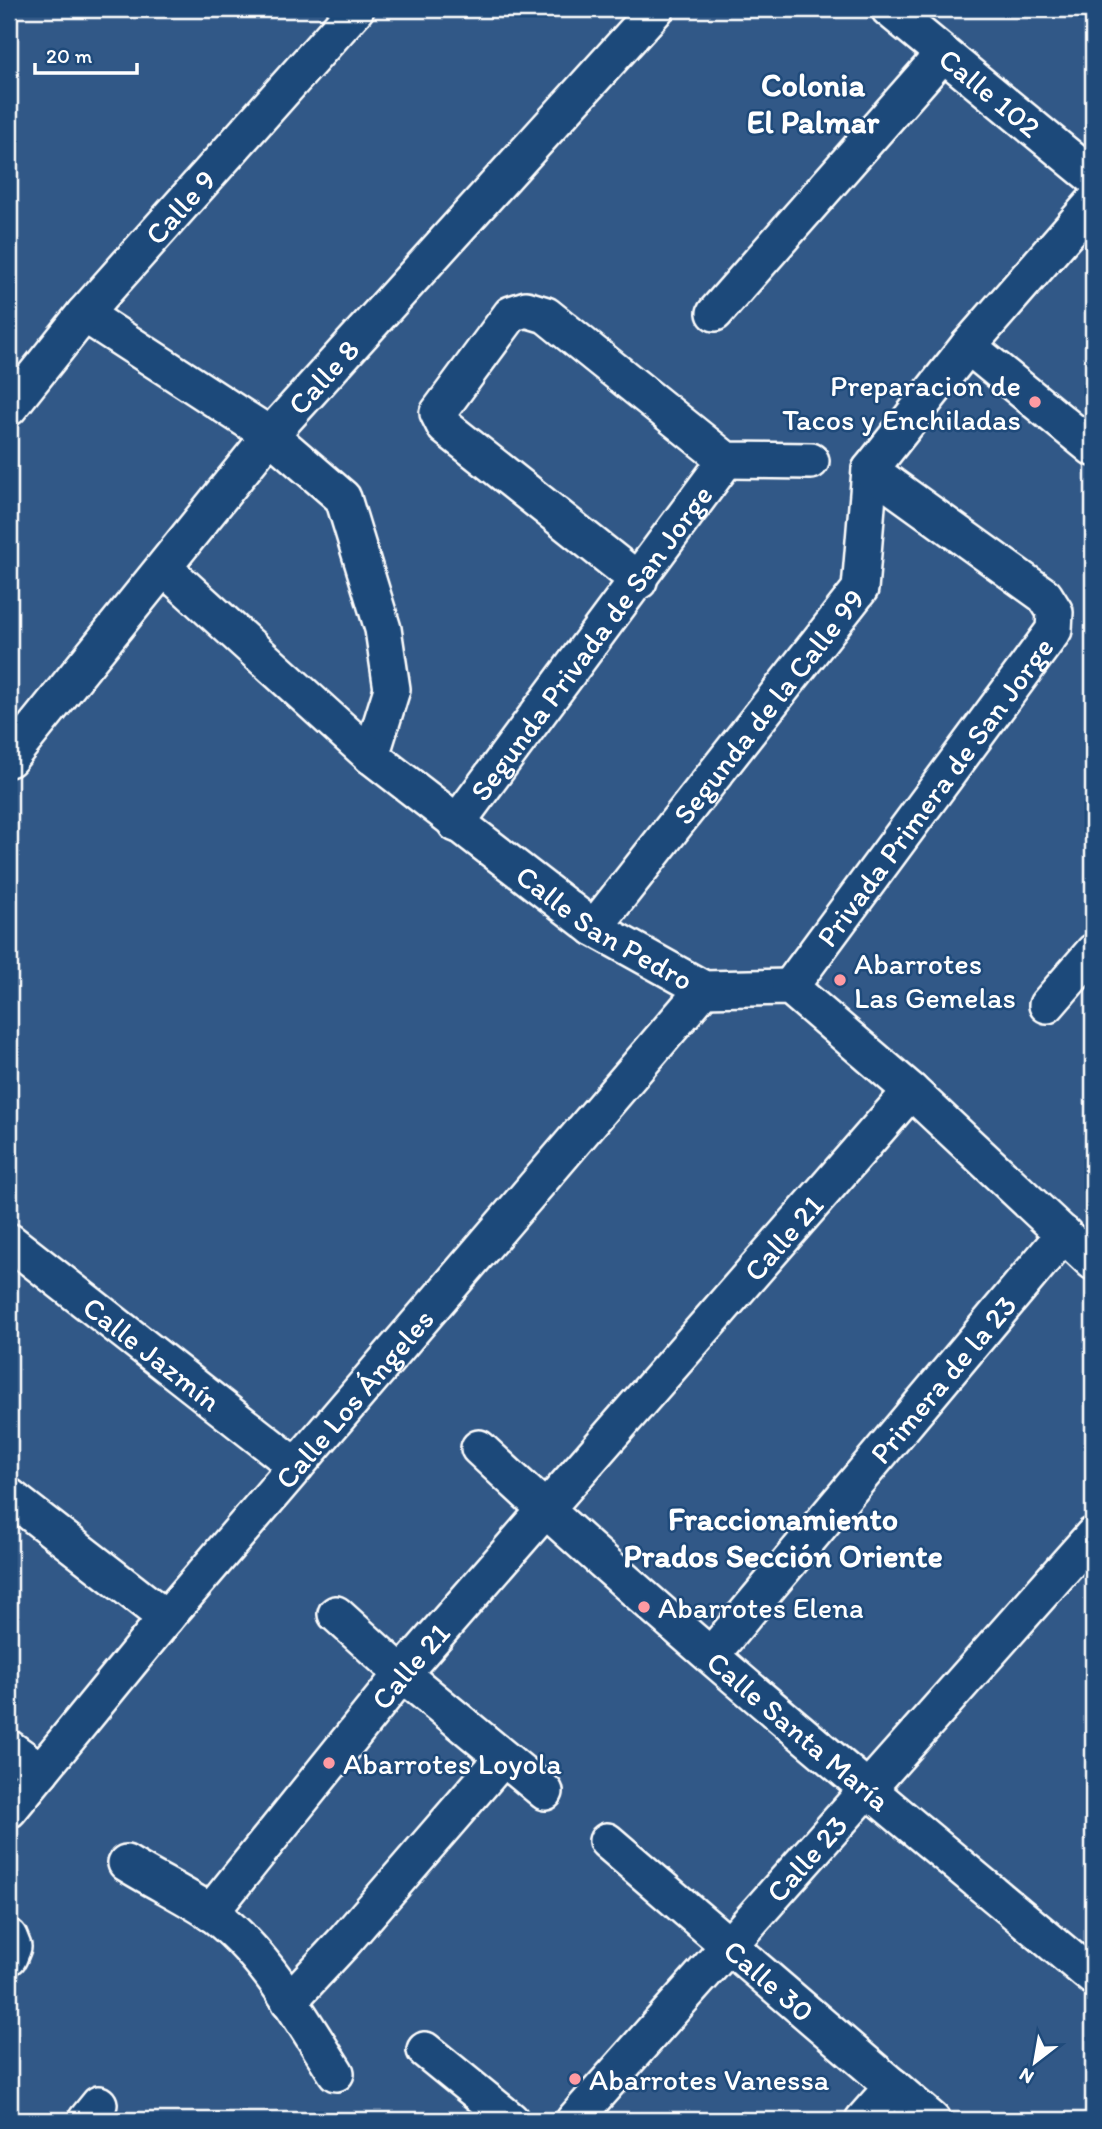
<svg xmlns="http://www.w3.org/2000/svg" width="1102" height="2129" viewBox="0 0 1102 2129" font-family="Itim,sans-serif">
<style>
.lines{fill:none;stroke-linecap:round;stroke-linejoin:round}
.minor-casing{stroke:#fff;stroke-width:40}
.minor{stroke:#1f4a7a;stroke-width:35}
.poi-dot{fill:#ff9aa2;stroke:#1f4a7a;stroke-width:2.5}
.labels{text-anchor:middle;dominant-baseline:central;stroke-width:5;stroke-linejoin:round;paint-order:stroke}
.street-label{font-size:30px;fill:#fff;stroke:#1f4a7a}
.poi-label{font-size:30px;fill:#fff;stroke:#1f4a7a;text-anchor:start}
.neighbourhood-label{font-size:32px;font-weight:bold;fill:#fff;stroke:#1f4a7a}
</style>
<rect width="100%" height="100%" fill="#315887"/>
<filter id="ink" filterUnits="userSpaceOnUse"><feTurbulence type="fractalNoise" baseFrequency=".0143" numOctaves="2"/><feDisplacementMap in="SourceGraphic" scale="14" xChannelSelector="R" yChannelSelector="G"/><feConvolveMatrix kernelMatrix="1 2 1 2 8 2 1 2 1" color-interpolation-filters="sRGB"/></filter>
<g filter="url(#ink)">
<g class="lines">
<defs>
<g id="minor">
<path id="s1" d="M889 9 1093 177"/>
<path d="M715 313 942 55"/>
<path d="M84 314 270 435 343 498 383 629 392 689 371 756"/>
<path d="M968 346 1093 448"/>
<path id="s2" d="M9 408 84 314 356 9"/>
<path id="s3" d="M164 568 371 756 594 928 704 989 790 987 911 1091 1093 1262"/>
<path d="M639 581 445 427 438 413 511 314 526 309 546 315 726 460 811 461"/>
<path id="s4" d="M9 759 270 435 656 9"/>
<path id="s5" d="M456 824 726 460"/>
<path id="s6" d="M594 928 860 589 870 470 968 346 1093 203"/>
<path id="s7" d="M790 987 1054 630 1055 612 1045 596 870 470"/>
<path d="M1047 1005 1093 952"/>
<path id="s8" d="M9 1241 296 1466"/>
<path id="s9" d="M479 1448C676 1633 886 1804 1093 1977"/>
<path d="M9 1496 166 1618"/>
<path d="M336 1614 402 1674 545 1792"/>
<path id="s10" d="M712 1654 1064 1234"/>
<path d="M9 1748 41 1771"/>
<path id="s11" d="M9 1810 166 1618 704 989"/>
<path id="s12" d="M607 1841 932 2120"/>
<path d="M126 1863C153 1880 183 1894 210 1912 265 1952 300 2017 336 2073"/>
<path id="s13" d="M210 1913 402 1674 911 1091"/>
<path d="M9 1937 13 1947 9 1957"/>
<path d="M289 2001 343 1943 503 1758"/>
<path d="M425 2050 511 2120"/>
<path d="M86 2120 99 2104"/>
<path id="s14" d="M574 2120 1093 1535"/>
<path d="M863 2120 893 2086"/>
</g>
</defs>
<use href="#minor" class="minor-casing"/>
<use href="#minor" class="minor"/>
</g>
</g>
<g class="poi-dot">
<circle cx="1035" cy="402" r="7"/>
<circle cx="840" cy="980" r="7"/>
<circle cx="644" cy="1607" r="7"/>
<circle cx="329" cy="1763" r="7"/>
<circle cx="575" cy="2079" r="7"/>
</g>
<g class="labels">
<g class="street-label">
<text stroke="none"><textPath href="#s1" startOffset="131">Calle 102</textPath></text>
<text stroke="none"><textPath href="#s2" startOffset="264">Calle 9</textPath></text>
<text stroke="none"><textPath href="#s4" startOffset="495">Calle 8</textPath></text>
<text stroke="none"><textPath href="#s5" startOffset="226">Segunda Privada de San Jorge</textPath></text>
<text stroke="none"><textPath href="#s6" startOffset="282">Segunda de la Calle 99</textPath></text>
<text stroke="none"><textPath href="#s7" startOffset="243">Privada Primera de San Jorge</textPath></text>
<text stroke="none"><textPath href="#s3" startOffset="570">Calle San Pedro</textPath></text>
<text stroke="none"><textPath href="#s13" startOffset="886">Calle 21</textPath></text>
<text stroke="none"><textPath href="#s8" startOffset="182">Calle Jazmín</textPath></text>
<text stroke="none"><textPath href="#s10" startOffset="359">Primera de la 23</textPath></text>
<text stroke="none"><textPath href="#s11" startOffset="537">Calle Los Ángeles</textPath></text>
<text stroke="none"><textPath href="#s13" startOffset="318">Calle 21</textPath></text>
<text stroke="none"><textPath href="#s9" startOffset="427">Calle Santa María</textPath></text>
<text stroke="none"><textPath href="#s14" startOffset="350">Calle 23</textPath></text>
<text stroke="none"><textPath href="#s12" startOffset="214">Calle 30</textPath></text>
</g>
<g class="poi-label">
<text x="1021" y="385" text-anchor="end">Preparacion de<tspan x="1021" dy="34">Tacos y Enchiladas</tspan></text>
<text x="854" y="963">Abarrotes<tspan x="854" dy="34">Las Gemelas</tspan></text>
<text x="658" y="1607">Abarrotes Elena</text>
<text x="343" y="1763">Abarrotes Loyola</text>
<text x="589" y="2079">Abarrotes Vanessa</text>
</g>
<g class="neighbourhood-label">
<text x="813" y="85">Colonia<tspan x="813" dy="37">El Palmar</tspan></text>
<text x="783" y="1519">Fraccionamiento<tspan x="783" dy="37">Prados Sección Oriente</tspan></text>
</g>
</g>
<rect width="1102" height="2129" fill="none" stroke="#1f4a7a" stroke-width="35"/>
<rect x="18" y="18" width="1067" height="2094" fill="none" stroke="#fff" stroke-width="2.5" filter="url(#ink)"/>
<g transform="translate(1035 2062) rotate(211)" stroke="#1f4a7a" stroke-width="5" paint-order="stroke">
<path d="M0-5L12 26L0 18L-12 26Z" fill="#ffffff"/>
<text y="-10" font-size="19" font-weight="bold" text-anchor="middle" fill="#ffffff">N</text>
</g>
<path d="M35 63v10h102v-10" fill="none" stroke="#ffffff" stroke-width="3.5"/>
<text x="46" y="63" font-size="21" fill="#ffffff" stroke="#1f4a7a" stroke-width="5" paint-order="stroke">20 m</text>
</svg>
